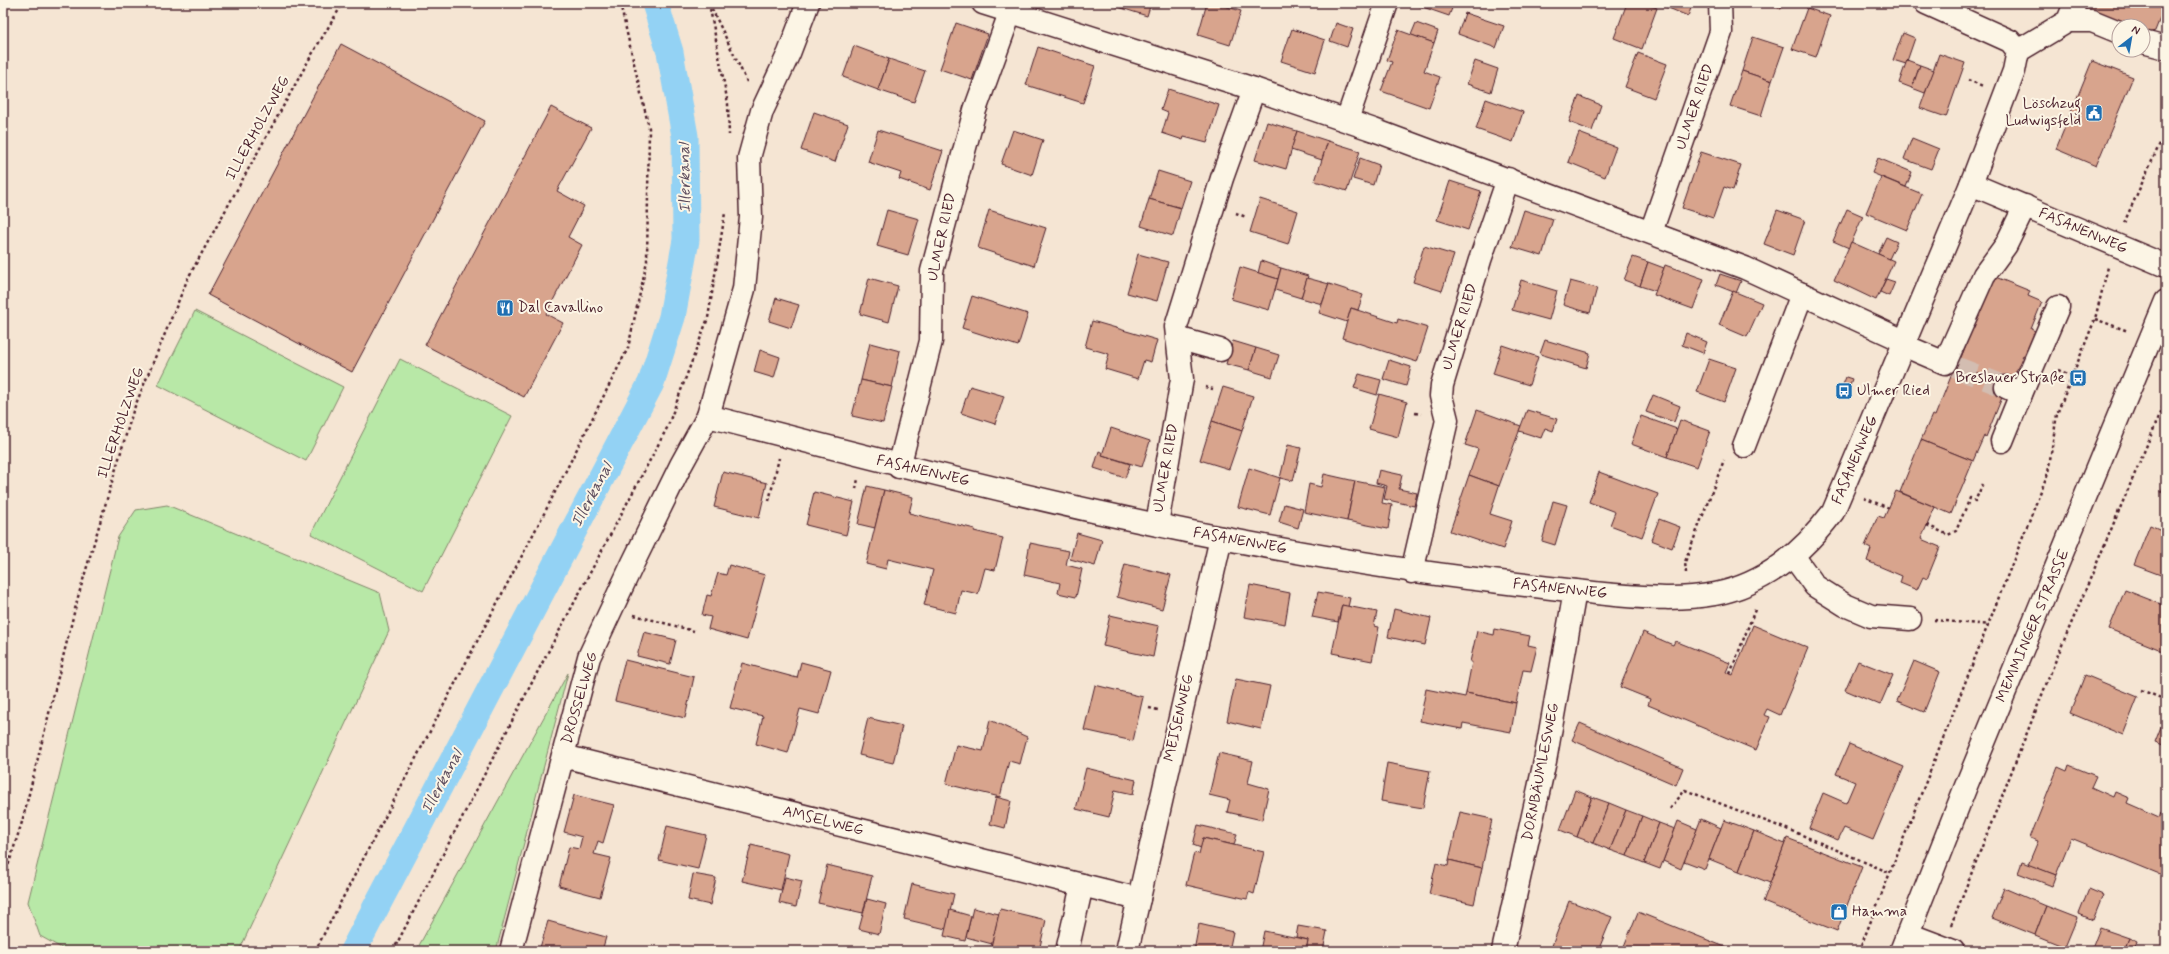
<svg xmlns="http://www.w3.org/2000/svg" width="2169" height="954" viewBox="0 0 2169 954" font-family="Mynerve,sans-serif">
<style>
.green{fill:#b8e8a7;stroke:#818469}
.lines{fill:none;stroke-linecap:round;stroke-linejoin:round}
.canal{stroke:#93d2f4;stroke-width:27}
.building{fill:#d8a48d;stroke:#4a1f2b}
.minor-tunnel{stroke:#d3bdb1;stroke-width:22;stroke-dasharray:22 11;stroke-linecap:butt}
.minor-casing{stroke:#4a1f2b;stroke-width:25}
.major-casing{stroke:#4a1f2b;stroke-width:25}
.path{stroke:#4a1f2b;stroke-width:2.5;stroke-dasharray:3 3;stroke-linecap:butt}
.minor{stroke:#fcf5e5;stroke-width:22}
.major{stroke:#fcf5e5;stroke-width:22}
.labels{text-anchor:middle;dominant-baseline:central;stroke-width:4;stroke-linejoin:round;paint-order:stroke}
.poi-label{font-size:15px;fill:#4a1f2b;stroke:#fcf5e5;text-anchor:start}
.street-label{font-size:15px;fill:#4a1f2b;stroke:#fcf5e5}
.water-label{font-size:16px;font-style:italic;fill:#5c4c5d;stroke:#fcf5e5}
</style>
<rect width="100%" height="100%" fill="#f5e5d3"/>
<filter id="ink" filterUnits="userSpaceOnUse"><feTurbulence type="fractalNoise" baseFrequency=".025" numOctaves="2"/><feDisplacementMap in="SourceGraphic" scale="8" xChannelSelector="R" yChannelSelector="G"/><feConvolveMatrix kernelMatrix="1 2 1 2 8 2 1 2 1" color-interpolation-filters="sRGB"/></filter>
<g filter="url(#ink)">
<g class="green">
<path d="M195 311 343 387 306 461 158 385Z"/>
<path d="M400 359 512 416 423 591 311 534Z"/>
<path d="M167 505 380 593 389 631 239 951H67L40 936 28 902 118 537 136 510Z"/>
<path d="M568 673 496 951H416Z"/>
</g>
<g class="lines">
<path class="canal" d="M353 951 651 383 672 317 686 240 685 136 670 52 655 3"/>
</g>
<g class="building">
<path d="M1116 3H1151L1147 16 1115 6Z"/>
<path d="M1207 3H1214L1241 11 1230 45 1198 35Z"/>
<path d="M1418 3H1454L1449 16 1417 5Z"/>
<path d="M1627 3H1642L1657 8 1642 49 1614 38Z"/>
<path d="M1656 3H1693L1688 16Z"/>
<path d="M1765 3H1784L1781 9Z"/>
<path d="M2085 3H2166L2155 31 2145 34 2143 33V26H2126L2083 8Z"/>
<path d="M1807 8 1830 16 1816 57 1792 49Z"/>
<path d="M1465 13 1504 26 1496 48 1458 34Z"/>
<path d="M956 23 988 34 972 80 940 69Z"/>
<path d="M1336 23 1353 29 1347 47 1330 41Z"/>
<path d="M1416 23 1438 31 1434 43 1411 35Z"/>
<path d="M1292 29 1325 40 1315 72 1281 61Z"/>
<path d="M1398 30 1434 43 1424 71 1440 77 1429 108 1381 91 1392 62 1387 60Z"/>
<path d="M1903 33 1915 38 1906 64 1893 60Z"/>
<path d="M1753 37 1784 47 1772 81 1742 71Z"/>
<path d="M341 44 485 121 352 372 208 295Z"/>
<path d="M854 46 889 59 878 90 843 77Z"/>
<path d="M1038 47 1095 66 1083 103 1026 85Z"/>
<path d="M1638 53 1667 64 1654 98 1625 87Z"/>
<path d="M1939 54 1965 63 1946 117 1920 108Z"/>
<path d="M889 59 925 71 914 102 878 90Z"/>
<path d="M1907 60 1920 65 1912 88 1899 83Z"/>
<path d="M1475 61 1498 69 1491 92 1467 84Z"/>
<path d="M2092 61 2133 77 2096 166 2056 149Z"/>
<path d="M1920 65 1934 70 1925 93 1912 88Z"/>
<path d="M1742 71 1772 81 1761 116 1730 106Z"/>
<path d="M1168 89 1219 105 1207 143 1184 137 1183 140 1162 133 1168 113 1161 110Z"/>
<path d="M1579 96 1601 105 1592 131 1569 122Z"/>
<path d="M1486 99 1523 112 1513 142 1476 129Z"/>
<path d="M551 107 591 128 557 191 584 206 568 237 582 245 546 314 563 323 524 397 425 345Z"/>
<path d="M814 112 848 124 835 162 801 150Z"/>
<path d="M1267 122 1297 131 1286 169 1255 160Z"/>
<path d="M878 130 943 151 930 190 899 179 901 173 868 162Z"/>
<path d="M1013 130 1043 140 1032 175 1001 164Z"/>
<path d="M1297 131 1328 141 1322 160 1291 150Z"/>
<path d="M1579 133 1616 147 1605 177 1568 162Z"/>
<path d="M1912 138 1939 149 1931 169 1904 159Z"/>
<path d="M1328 141 1360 151 1347 191 1315 181Z"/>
<path d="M1701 152 1741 165 1733 190 1724 187 1713 218 1682 208Z"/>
<path d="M1360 158 1379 165 1373 185 1353 179Z"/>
<path d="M1878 158 1912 172 1906 187 1872 173Z"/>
<path d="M1158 171 1190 181 1181 208 1149 199Z"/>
<path d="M1881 177 1922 194 1907 230 1866 213Z"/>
<path d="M1450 181 1481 191 1468 230 1437 220Z"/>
<path d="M1149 199 1181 208 1173 236 1141 226Z"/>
<path d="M1260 199 1298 211 1288 244 1250 232Z"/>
<path d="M1847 209 1863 216 1849 248 1833 241Z"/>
<path d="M887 210 919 219 908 255 877 246Z"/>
<path d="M989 210 1046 228 1034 266 978 248Z"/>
<path d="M1524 210 1553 219 1542 256 1512 247Z"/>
<path d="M1777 210 1805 220 1793 255 1764 244Z"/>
<path d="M1886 237 1897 242 1889 259 1878 254Z"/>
<path d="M1851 242 1894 261 1876 300 1834 280Z"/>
<path d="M1424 246 1454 255 1442 291 1413 282Z"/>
<path d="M1138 254 1168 262 1157 301 1127 293Z"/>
<path d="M1633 257 1648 262 1640 286 1624 280Z"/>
<path d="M1261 261 1281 268 1278 279 1258 273Z"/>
<path d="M1648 262 1664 268 1656 291 1640 286Z"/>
<path d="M1665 265 1704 279 1693 309 1654 295Z"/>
<path d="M1240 267 1278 279 1269 310 1231 299Z"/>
<path d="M1281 268 1308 276 1301 298 1275 290Z"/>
<path d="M1720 274 1741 281 1736 293 1716 285Z"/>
<path d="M1993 276 2030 291 2028 296 2042 302 2031 329 2035 331 2025 356 2023 355 2010 386 1958 365Z"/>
<path d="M869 278 898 286 889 322 860 314Z"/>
<path d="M1307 278 1329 284 1322 304 1301 298Z"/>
<path d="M1886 279 1895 282 1889 296 1880 292Z"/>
<path d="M1521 280 1557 291 1549 320 1512 310Z"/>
<path d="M1570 281 1597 288 1590 313 1563 305Z"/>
<path d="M1329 284 1363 295 1358 310 1351 308 1347 322 1319 313Z"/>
<path d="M1733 291 1762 303 1747 337 1719 325Z"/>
<path d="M972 296 1028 314 1018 346 962 328Z"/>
<path d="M776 298 799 305 791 328 769 321Z"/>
<path d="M1351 308 1397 323 1398 319 1428 328 1417 362 1342 338Z"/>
<path d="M1092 321 1157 340 1151 362 1144 360 1138 379 1105 369 1109 354 1085 347Z"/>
<path d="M1686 333 1707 342 1703 353 1682 345Z"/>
<path d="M1545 340 1590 353 1586 368 1540 354Z"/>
<path d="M1233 341 1256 348 1249 370 1226 364Z"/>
<path d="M870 343 900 351 892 387 861 380Z"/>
<path d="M1502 345 1538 357 1529 385 1493 374Z"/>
<path d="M1256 348 1279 355 1272 377 1249 370Z"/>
<path d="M760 350 780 357 774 378 754 372Z"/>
<path d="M1709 359 1736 368 1724 402 1697 392Z"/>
<path d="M1389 360 1411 367 1406 386 1383 379Z"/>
<path d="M1956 364 2007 385 1986 437 1984 436 1973 461 1921 440 1932 415 1935 416Z"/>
<path d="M1359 374 1381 380 1377 395 1354 388Z"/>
<path d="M1846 377 1852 379 1847 393 1841 390Z"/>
<path d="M861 380 892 387 883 423 852 416Z"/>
<path d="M970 386 1004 396 995 424 961 413Z"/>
<path d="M1223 387 1253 396 1242 431 1212 421Z"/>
<path d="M1379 394 1407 402 1398 437 1369 429Z"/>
<path d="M1653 395 1680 406 1674 422 1646 412Z"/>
<path d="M1477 410 1521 426 1499 486 1469 475 1478 449 1465 445Z"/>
<path d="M1527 410 1557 419 1553 431 1545 428 1541 438 1519 431Z"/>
<path d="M1641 416 1677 429 1667 457 1631 444Z"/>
<path d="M1680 420 1710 431 1697 467 1667 457Z"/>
<path d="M1212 421 1242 431 1229 469 1200 460Z"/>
<path d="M1111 428 1150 441 1142 467 1102 455Z"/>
<path d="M1921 440 1973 461 1951 514 1900 492Z"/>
<path d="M1288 445 1301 448 1293 481 1280 478Z"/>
<path d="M1099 451 1103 453 1102 455 1130 464 1125 478 1094 468Z"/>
<path d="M1249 468 1280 478 1270 515 1238 507Z"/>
<path d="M1379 470 1402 475 1399 489 1417 493 1414 506 1384 499 1387 486 1376 483Z"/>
<path d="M723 472 767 483 759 518 714 507Z"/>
<path d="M1599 472 1658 494 1642 537 1610 525 1615 512 1589 502Z"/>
<path d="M1324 474 1355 481 1347 521 1304 512 1309 484 1321 487Z"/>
<path d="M1469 475 1499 486 1490 514 1512 521 1503 549 1450 531Z"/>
<path d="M2166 479V495L2161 492Z"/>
<path d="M1355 481 1385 487 1382 503 1392 505 1388 529 1347 521Z"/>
<path d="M867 486 884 490 875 528 858 524Z"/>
<path d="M884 490 913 497 909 513 975 529 974 531 1003 538 995 570 985 568 978 594 961 590 956 613 924 605 933 570 888 559 886 569 866 564Z"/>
<path d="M1896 491 1935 507 1921 539 1940 547 1927 579 1923 577 1917 590 1900 583 1902 576 1867 561 1871 549 1865 546 1878 516 1884 518Z"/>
<path d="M814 492 854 502 846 535 806 525Z"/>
<path d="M1553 501 1567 505 1555 545 1542 541Z"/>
<path d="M1284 504 1303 509 1298 528 1279 522Z"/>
<path d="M1659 519 1680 527 1672 548 1651 540Z"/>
<path d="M2150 525 2166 532V577L2134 565Z"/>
<path d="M1077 533 1102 540 1095 566 1070 559Z"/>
<path d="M1030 543 1069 551 1066 565 1082 569 1076 597 1058 593 1060 583 1024 575Z"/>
<path d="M1125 564 1171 575 1162 609 1117 597Z"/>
<path d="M729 565 765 575 747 640 708 629 711 617 702 615 707 595 711 596 718 573 726 575Z"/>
<path d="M1250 585 1290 593 1285 624 1244 617Z"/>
<path d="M2125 590 2166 606V652L2109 629Z"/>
<path d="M1318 592 1350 598 1348 607 1342 605 1338 622 1312 617Z"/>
<path d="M1342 605 1377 612 1374 626 1379 627 1372 661 1332 653Z"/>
<path d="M1394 609 1431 618 1425 645 1388 637Z"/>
<path d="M1110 615 1159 626 1153 657 1103 646Z"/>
<path d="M1753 625 1808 648 1780 715 1767 709 1764 715 1770 717 1756 750 1648 705 1650 699 1620 687 1643 632 1673 645 1675 641 1730 663 1726 672 1733 675Z"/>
<path d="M1495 629 1530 636 1528 645 1537 647 1531 671 1523 670 1516 703 1466 693 1472 662H1470L1477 631 1494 635Z"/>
<path d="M644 632 676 640 670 664 637 656Z"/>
<path d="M625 660 694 677 685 718 615 701Z"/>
<path d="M1858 661 1893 675 1880 705 1845 690Z"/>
<path d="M1914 661 1940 672 1924 712 1897 701Z"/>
<path d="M801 662 831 670 819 714 800 709 788 753 756 744 763 716 730 708 742 663 797 678Z"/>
<path d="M2085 675 2138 697 2123 735 2070 713Z"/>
<path d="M1236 679 1270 686 1261 729 1227 721Z"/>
<path d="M1095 685 1143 697 1133 741 1084 730Z"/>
<path d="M1426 689 1465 697 1466 693 1516 703 1511 732 1463 723 1462 729 1420 721Z"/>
<path d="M2166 714V746L2155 742Z"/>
<path d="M868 718 902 726 893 763 859 755Z"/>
<path d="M990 720 1027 737 1020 764 1009 761 1000 797 946 784 956 745 983 751Z"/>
<path d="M1580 723 1683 768 1676 785 1572 740Z"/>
<path d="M1849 744 1904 767 1873 840 1844 828 1838 840 1809 828 1823 793 1846 803 1855 782 1836 774Z"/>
<path d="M1219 753 1253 761 1248 783 1269 789 1262 820 1227 812 1230 800 1209 795Z"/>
<path d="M1387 763 1430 771 1423 808 1381 801Z"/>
<path d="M2069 765 2096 776 2091 787 2113 797 2115 792 2129 798 2127 803 2159 817 2161 812 2166 814V865L2162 875 2071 838 2056 875 2028 865 2038 841 2030 838 2058 767 2067 771Z"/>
<path d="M1086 768 1136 780 1133 794 1115 790 1109 817 1076 809Z"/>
<path d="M1575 790 1592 797 1577 837 1560 830Z"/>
<path d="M574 795 614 805 603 843 598 841 594 854 611 858 600 897 559 886 569 847 579 849 582 837 564 832Z"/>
<path d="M996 797 1011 801 1005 828 990 824Z"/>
<path d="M1592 797 1609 803 1593 843 1577 837Z"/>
<path d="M1609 803 1626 810 1610 850 1593 843Z"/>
<path d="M1626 810 1642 816 1627 856 1610 850Z"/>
<path d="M1460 812 1492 819 1482 868 1449 860Z"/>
<path d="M1642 816 1659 823 1644 863 1627 856Z"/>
<path d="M1701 819 1721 828 1705 869 1684 861Z"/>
<path d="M1724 820 1754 831 1739 871 1709 859Z"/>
<path d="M1678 821 1697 829 1681 869 1663 861Z"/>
<path d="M1659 823 1675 829 1660 869 1644 863Z"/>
<path d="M1198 825 1237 834 1234 845 1203 838 1201 848 1193 845Z"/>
<path d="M667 826 706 835 698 869 659 860Z"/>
<path d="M1754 831 1785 844 1770 883 1739 871Z"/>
<path d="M1203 838 1264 852 1254 894 1249 892 1247 899 1186 885 1194 853 1199 854Z"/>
<path d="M1787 838 1862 867 1837 931 1763 902Z"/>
<path d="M751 845 789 854 781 890 742 881Z"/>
<path d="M1449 860 1482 868 1474 904 1429 894 1436 863 1448 866Z"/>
<path d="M2022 862 2056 875 2052 886 2018 873Z"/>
<path d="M827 865 872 876 863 913 818 903Z"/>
<path d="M693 874 716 878 710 905 688 900Z"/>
<path d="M785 877 802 881 796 907 779 903Z"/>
<path d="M912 884 954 894 946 929 904 919Z"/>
<path d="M2004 888 2046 906 2035 935 1992 918Z"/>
<path d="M2089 889 2103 895 2093 920 2079 914Z"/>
<path d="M867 899 886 904 879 934 859 929Z"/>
<path d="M1569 901 1612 917 1598 951H1550Z"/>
<path d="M2046 906 2077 918 2065 947 2035 935Z"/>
<path d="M973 908 999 914 992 944 966 937Z"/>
<path d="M1000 909 1046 920 1039 951H990Z"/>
<path d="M950 910 971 916 965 941 944 936Z"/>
<path d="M1638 912 1735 951H1622Z"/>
<path d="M548 921 606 937 602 951H539Z"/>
<path d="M1199 924 1233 932 1229 951H1194Z"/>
<path d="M1298 926 1327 931 1323 951 1306 949 1308 940 1296 937Z"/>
<path d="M2100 928 2129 938 2124 951H2091Z"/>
<path d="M1264 931 1308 940 1306 951H1260Z"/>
<path d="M2129 938 2137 942 2134 951H2124Z"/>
</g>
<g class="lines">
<path class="minor-tunnel" d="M1955 367 2006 387"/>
<defs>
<g id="minor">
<path d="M983 3 1254 89 1374 130 1745 268 1904 341"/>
<path d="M2068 21H2092L2119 32"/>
<path d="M2143 42 2166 48"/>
<path d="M2018 51 2068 21 2075 3"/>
<path d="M1347 120 1387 3"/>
<path d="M1971 184 2166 266"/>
<path d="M1651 232 1721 32 1720 3"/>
<path d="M1177 338 1220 350"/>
<path d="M1903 345 1945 363 1984 275 2006 245 2025 206"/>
<path d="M2006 387 2021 394 2058 307"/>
<path d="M708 416C966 483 1227 550 1492 581 1533 586 1574 591 1615 595 1649 598 1682 600 1715 594 1766 584 1803 552 1833 512L1971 184 2014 71 2018 51 2010 41 1926 3"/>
<path d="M2002 441 2021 394"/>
<path d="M1744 446 1802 294"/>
<path d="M899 467 931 341 932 271 975 110 1010 13"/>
<path d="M1157 524 1182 379 1176 327 1222 178 1254 89"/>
<path d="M1794 557 1815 586 1845 605 1871 616 1910 619"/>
<path d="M1412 572 1447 420 1441 396 1442 385 1480 260 1508 179"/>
<path d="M563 756 1082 885"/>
<path d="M1908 934 1953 951"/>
<path d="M511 951 589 657 633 563 681 465 708 416 744 289 751 217 749 158 762 111 789 53 808 3"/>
<path d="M1067 951 1082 885 1139 899"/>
<path d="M1127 951 1221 538"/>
<path d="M1503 951 1545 761 1575 591"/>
</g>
<path id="major" d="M1901 951 1966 786 2166 301"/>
</defs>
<use href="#minor" class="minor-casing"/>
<use href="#major" class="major-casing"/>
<g class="path">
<path d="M709 3 728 104 729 135"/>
<path d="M712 9 748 84"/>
<path d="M1968 80 1983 86"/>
<path d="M1236 213 1246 217"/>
<path d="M2124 223 2166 130"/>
<path d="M2095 319 2128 331"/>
<path d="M2058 370 2078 378"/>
<path d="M1205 387 1213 389"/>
<path d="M1415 413 1421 414"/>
<path d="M856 489 858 479"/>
<path d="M1864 498 1889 508"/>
<path d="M769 501 779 458"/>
<path d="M1927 525 1948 535 1956 531 1970 498 1975 501 1983 484"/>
<path d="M1686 573 1685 562 1724 460"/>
<path d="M634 615 694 631"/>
<path d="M1934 620 1989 625"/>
<path d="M1730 674 1756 607"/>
<path d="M2141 690 2166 700"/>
<path d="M1149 708 1158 710"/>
<path d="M1670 809 1685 790 1802 835 1890 873"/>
<path d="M3 882 22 822 78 597 133 411 188 278 311 56 343 3"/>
<path d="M1951 925 2057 657 2166 400"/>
<path d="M315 951 549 504 628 348 647 261 649 128 620 3"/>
<path d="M393 951 539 669 667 428 708 318 725 213"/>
<path d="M1859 951 2048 473 2057 414 2095 319 2108 267"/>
</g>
<use href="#minor" class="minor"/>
<use href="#major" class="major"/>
</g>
</g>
<defs>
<symbol id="civic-square" viewBox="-11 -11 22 22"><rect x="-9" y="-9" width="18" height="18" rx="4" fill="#1f6fb2" stroke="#fcf5e5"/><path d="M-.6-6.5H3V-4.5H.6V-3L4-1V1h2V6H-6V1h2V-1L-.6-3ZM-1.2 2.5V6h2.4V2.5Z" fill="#fff"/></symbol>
<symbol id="restaurant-square" viewBox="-11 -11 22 22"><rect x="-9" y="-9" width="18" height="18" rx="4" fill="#1f6fb2" stroke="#fcf5e5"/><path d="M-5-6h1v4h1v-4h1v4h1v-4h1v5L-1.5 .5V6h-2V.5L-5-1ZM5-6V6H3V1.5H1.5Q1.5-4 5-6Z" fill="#fff"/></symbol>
<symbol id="bus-square" viewBox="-11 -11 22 22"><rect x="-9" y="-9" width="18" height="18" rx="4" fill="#1f6fb2" stroke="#fcf5e5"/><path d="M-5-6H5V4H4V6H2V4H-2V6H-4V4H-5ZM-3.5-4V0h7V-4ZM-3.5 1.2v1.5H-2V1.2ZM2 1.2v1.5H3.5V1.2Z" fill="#fff"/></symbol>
<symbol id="shop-square" viewBox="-11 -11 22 22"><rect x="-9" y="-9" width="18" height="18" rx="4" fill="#1f6fb2" stroke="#fcf5e5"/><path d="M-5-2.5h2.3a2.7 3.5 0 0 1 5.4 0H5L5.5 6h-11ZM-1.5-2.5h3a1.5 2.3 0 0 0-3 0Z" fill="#fff"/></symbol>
</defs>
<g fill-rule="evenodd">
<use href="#civic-square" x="2084" y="103" width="20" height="20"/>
<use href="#restaurant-square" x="495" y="298" width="20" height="20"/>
<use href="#bus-square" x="2068" y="368" width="20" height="20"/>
<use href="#bus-square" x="1834" y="381" width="20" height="20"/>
<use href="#shop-square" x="1829" y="902" width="20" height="20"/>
</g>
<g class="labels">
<g class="poi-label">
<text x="2081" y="104" text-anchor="end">Löschzug<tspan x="2081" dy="17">Ludwigsfeld</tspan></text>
<text x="518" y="308">Dal Cavallino</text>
<text x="2065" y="378" text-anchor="end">Breslauer Straße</text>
<text x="1857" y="391">Ulmer Ried</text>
<text x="1852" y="912">Hamma</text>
</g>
<g class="street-label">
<text transform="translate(1695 107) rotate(-71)">ULMER RIED</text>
<text transform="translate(258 128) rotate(-61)">ILLERHOLZWEG</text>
<text transform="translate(2083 231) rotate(23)">FASANENWEG</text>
<text transform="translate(942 237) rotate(-78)">ULMER RIED</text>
<text transform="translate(1460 327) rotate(-73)">ULMER RIED</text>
<text transform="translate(121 423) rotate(-71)">ILLERHOLZWEG</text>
<text transform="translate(1855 460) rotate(-67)">FASANENWEG</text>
<text transform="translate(1166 468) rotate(-80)">ULMER RIED</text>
<text transform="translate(923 471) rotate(13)">FASANENWEG</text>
<text transform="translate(1240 541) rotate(10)">FASANENWEG</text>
<text transform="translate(1560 589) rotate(6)">FASANENWEG</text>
<text transform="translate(2033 626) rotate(-67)">MEMMINGER STRASSE</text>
<text transform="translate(580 698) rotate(-74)">DROSSELWEG</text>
<text transform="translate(1179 718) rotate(-77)">MEISENWEG</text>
<text transform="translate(1541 772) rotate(-79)">DORNBÄUMLESWEG</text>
<text transform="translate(823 821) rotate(14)">AMSELWEG</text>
</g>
<g class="water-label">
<text transform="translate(685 178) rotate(-91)">Illerkanal</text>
<text transform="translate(592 495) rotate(-62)">Illerkanal</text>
<text transform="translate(442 782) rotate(-62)">Illerkanal</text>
</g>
</g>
<rect width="2169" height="954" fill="none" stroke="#fcf5e5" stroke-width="16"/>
<rect x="8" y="8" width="2153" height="938" fill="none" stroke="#4a1f2b" stroke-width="1.5" filter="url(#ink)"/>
<g transform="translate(2131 38) rotate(31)"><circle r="19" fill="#fcf5e5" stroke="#b59f9b"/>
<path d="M0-3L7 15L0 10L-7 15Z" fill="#1f6fb2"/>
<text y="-6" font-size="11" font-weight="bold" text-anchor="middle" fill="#4a1f2b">N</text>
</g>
</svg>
